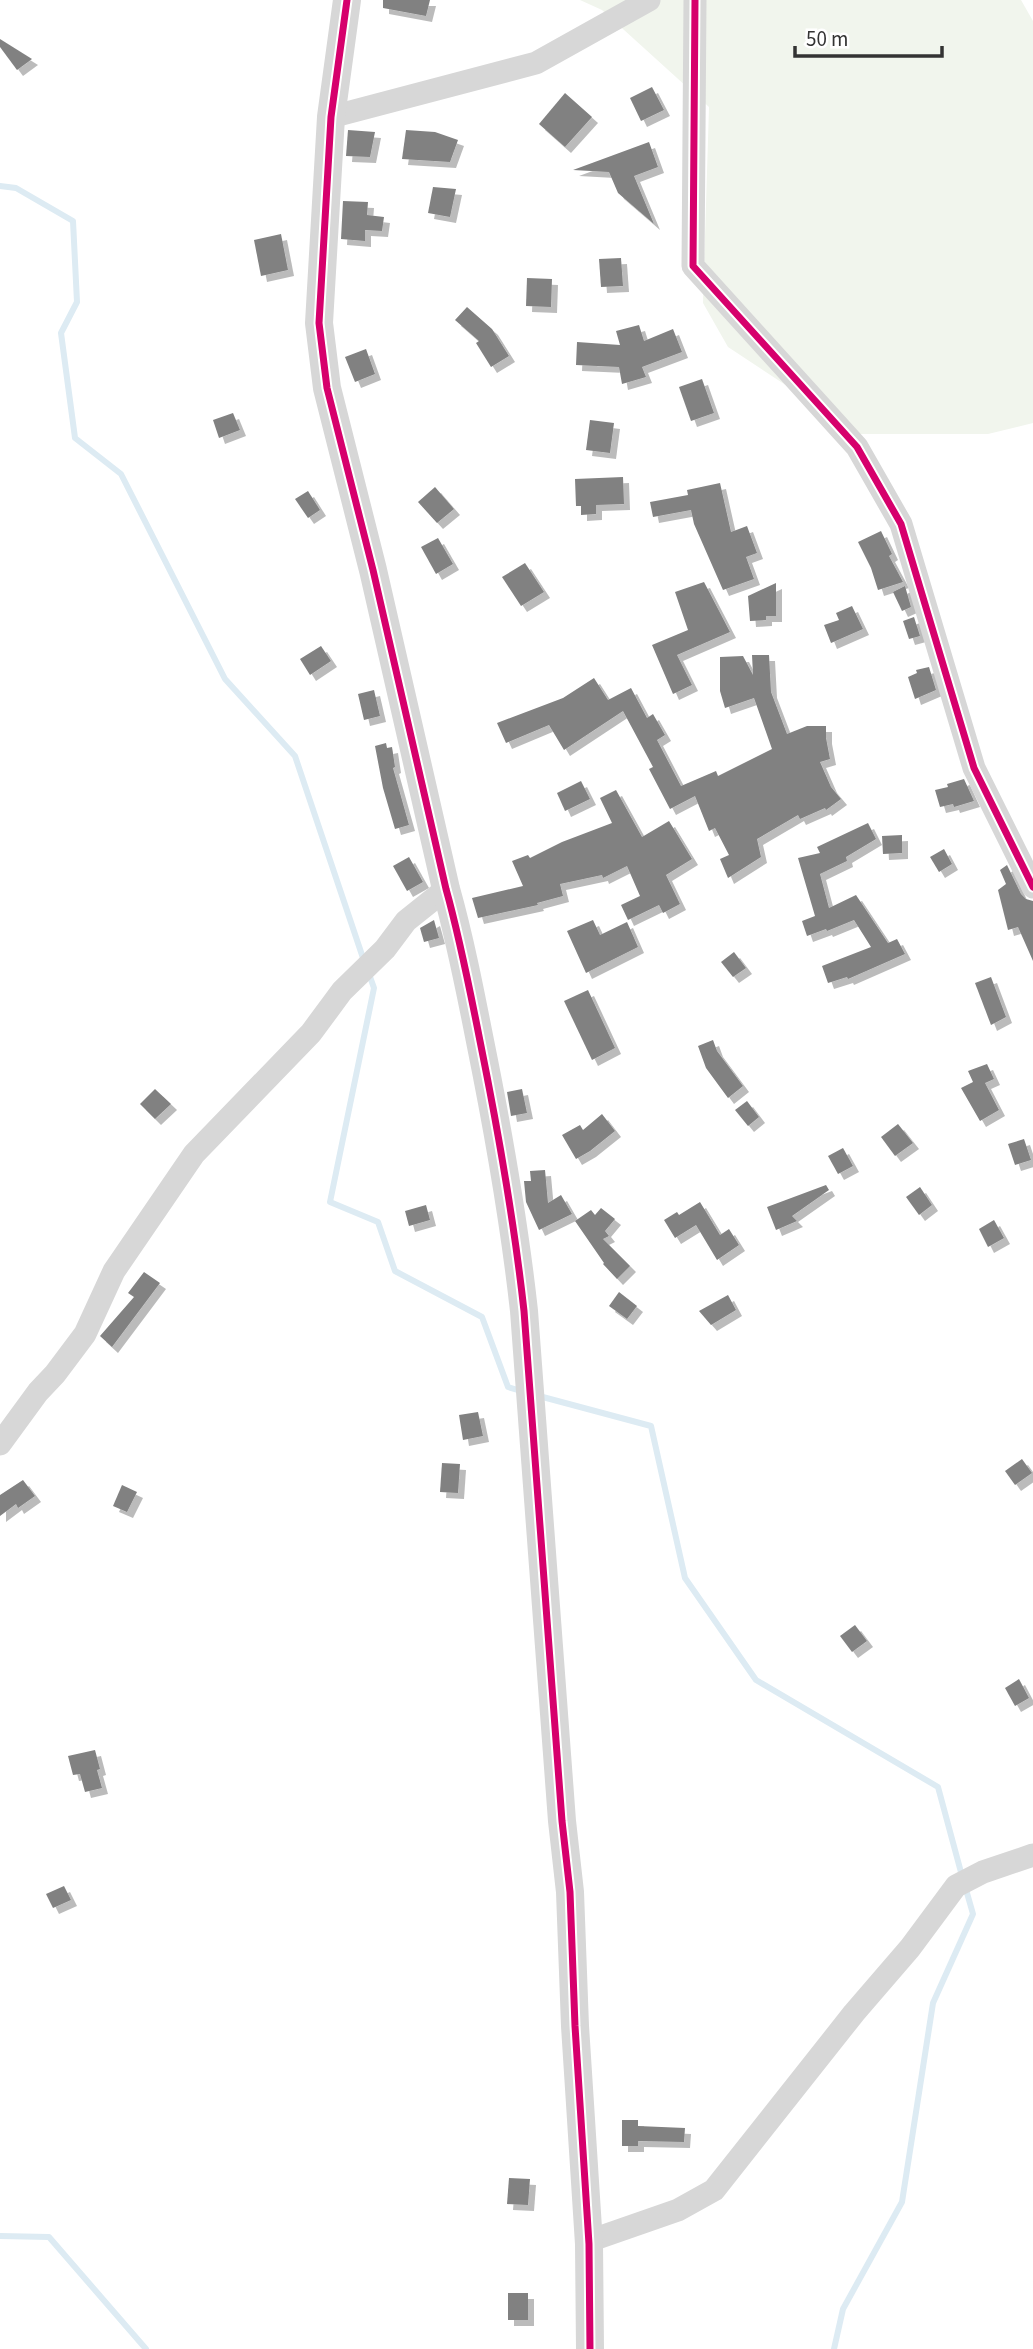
<svg xmlns="http://www.w3.org/2000/svg" width="1033" height="2349" viewBox="0 0 1033 2349" font-family="'Source Sans 3',sans-serif">
<style>
.green{fill:#f1f5ed}
.lines{fill:none;stroke-linecap:round;stroke-linejoin:round}
.stream{stroke:#ddebf3;stroke-width:6}
.building{fill:#818181;filter:url(#shadow)}
.minor{stroke:#d7d7d7;stroke-width:23}
.tertiary{stroke:#d7d7d7;stroke-width:28}
.cycleway-casing{stroke:#fff;stroke-width:11}
.cycleway{stroke:#d6006c;stroke-width:7}
</style>
<defs>
<filter id="shadow"><feDropShadow dx="6" dy="6" stdDeviation="0" flood-color="#0004"/></filter>
</defs>
<rect width="100%" height="100%" fill="#fff"/>
<path class="green" d="M580 0H1021L1033 21V423L988 434H860L728 347 703 303 709 107 602 10Z"/>
<g class="lines">
<g class="stream">
<path d="M0 186 16 188 73 221 77 302 61 333 75 438 121 474 225 679 295 756 364 961"/>
<path d="M369 974 374 988 330 1202 378 1222 395 1271 482 1317 508 1387 521 1391"/>
<path d="M539 1396 651 1426 685 1578 756 1680 938 1787 962 1876"/>
<path d="M0 2236 49 2237 146 2349"/>
<path d="M834 2349 843 2309 902 2202 933 2003 973 1914 965 1886"/>
</g>
</g>
<g class="building">
<path d="M383 0H430L426 16 383 8Z"/>
<path d="M0 39 32 59 17 70 0 47Z"/>
<path d="M652 87 664 110 641 121 630 98Z"/>
<path d="M565 93 592 117 565 147 539 124Z"/>
<path d="M348 130 375 132 370 157 346 156Z"/>
<path d="M406 130 435 132 458 140 450 162 402 159Z"/>
<path d="M649 142 658 167 634 176 654 224 618 193 609 172 573 170Z"/>
<path d="M433 187 456 189 450 217 428 213Z"/>
<path d="M343 201 368 202 367 215 384 217 382 231 365 230V241L341 239Z"/>
<path d="M281 234 288 270 261 276 254 240Z"/>
<path d="M621 258 623 286 601 287 599 259Z"/>
<path d="M527 278 552 279 551 307 526 306Z"/>
<path d="M467 307 492 329 509 356 491 367 476 343 479 341 455 320Z"/>
<path d="M639 325 644 341 673 329 682 352 642 367 646 377 622 384 619 367 576 365 577 342 620 345 616 331Z"/>
<path d="M366 349 375 374 355 382 345 357Z"/>
<path d="M702 379 714 413 691 421 679 387Z"/>
<path d="M233 413 240 430 219 438 213 420Z"/>
<path d="M590 420 614 423 610 453 586 450Z"/>
<path d="M623 477 624 504 596 505V514L581 515V506H576L575 479Z"/>
<path d="M720 483 731 532 747 526 757 553 746 557 754 579 723 590 694 524 691 510 653 517 650 502 688 495 687 490Z"/>
<path d="M435 487 454 509 437 523 418 502Z"/>
<path d="M308 491 320 510 308 518 295 499Z"/>
<path d="M881 531 892 554 889 556 903 582 878 590 871 568 858 542Z"/>
<path d="M438 538 453 564 436 574 421 547Z"/>
<path d="M525 563 544 592 521 606 502 577Z"/>
<path d="M704 582 730 632 677 655 692 685 673 694 652 645 688 630 675 592Z"/>
<path d="M776 583V616H766V620L750 621 748 596Z"/>
<path d="M905 586 911 607 902 611 893 592Z"/>
<path d="M852 606 863 629 831 643 824 625 839 620 836 613Z"/>
<path d="M914 617 920 636 909 639 903 621Z"/>
<path d="M321 646 331 661 310 675 300 659Z"/>
<path d="M752 655H769L771 692 787 734 807 726H826V738L830 759 820 762 831 787 841 799 826 810 825 808 800 819 798 815 757 839 761 857 728 878 720 859 729 855 715 828 709 831 695 796 670 809 649 769 653 767 623 711 564 750 549 725 506 743 497 723 563 698 594 678 608 700 631 688 647 718 653 714 665 735 657 740 681 786 716 771 718 776 772 749 754 698 725 708 720 691V657L743 656 753 675Z"/>
<path d="M929 667 936 690 915 699 908 677 917 673 916 670Z"/>
<path d="M374 690 380 716 364 720 358 694Z"/>
<path d="M386 743 387 748 392 747 395 767 393 768 409 825 395 829 383 788 375 746Z"/>
<path d="M964 779 974 801 954 807 953 804 940 807 935 790 948 787 947 784Z"/>
<path d="M581 781 590 799 565 811 557 793Z"/>
<path d="M616 790 642 837 669 821 692 859 666 875 680 904 663 913 659 905 628 920 621 905 640 896 627 866 603 878 602 875 560 884 563 896 537 903 538 905 478 918 472 898 523 886 512 861 528 855 530 858 562 842 612 823 600 798Z"/>
<path d="M868 823 876 839 846 857 847 861 820 874 829 908 856 895 888 943 897 939 905 954 848 979 847 977 828 983 822 966 871 947 854 920 827 931 826 929 807 936 802 921 815 916 798 858 820 853 817 847Z"/>
<path d="M902 835V853L883 854 882 836Z"/>
<path d="M944 849 952 864 939 872 930 857Z"/>
<path d="M409 857 423 882 407 891 393 866Z"/>
<path d="M1007 865 1021 894 1026 899 1033 901V961L1018 927 1008 930 998 890 1006 884 1000 870Z"/>
<path d="M434 920 439 938 424 942 420 928Z"/>
<path d="M593 920 600 935 627 922 638 947 586 973 567 931Z"/>
<path d="M734 952 746 968 733 977 721 962Z"/>
<path d="M991 977 1006 1017 991 1025 975 983Z"/>
<path d="M588 990 615 1048 592 1060 564 1001Z"/>
<path d="M713 1040 717 1051 743 1086 728 1098 706 1068 698 1046Z"/>
<path d="M987 1064 994 1079 985 1083 999 1110 980 1121 961 1088 973 1082 968 1071Z"/>
<path d="M155 1089 171 1104 155 1119 140 1104Z"/>
<path d="M522 1089 527 1113 511 1116 507 1092Z"/>
<path d="M747 1101 759 1117 748 1126 735 1110Z"/>
<path d="M602 1114 615 1131 590 1151 576 1159 562 1135 580 1125 583 1130Z"/>
<path d="M898 1124 913 1143 895 1156 881 1137Z"/>
<path d="M1024 1139 1031 1160 1015 1165 1008 1144Z"/>
<path d="M843 1148 853 1166 838 1174 828 1156Z"/>
<path d="M545 1170 548 1203 561 1195 572 1214 539 1230 526 1202 524 1181H531L530 1171Z"/>
<path d="M826 1185 829 1190 792 1216 797 1221 776 1230 767 1207Z"/>
<path d="M920 1187 932 1205 919 1215 906 1197Z"/>
<path d="M700 1202 720 1235 729 1229 739 1245 717 1260 696 1225 675 1238 664 1220 677 1212 679 1215Z"/>
<path d="M426 1205 430 1220 409 1226 405 1211Z"/>
<path d="M601 1208 615 1219 605 1231 609 1236 603 1239 630 1266 617 1279 603 1264 604 1263 575 1221 591 1210 595 1215Z"/>
<path d="M994 1220 1004 1238 988 1247 979 1229Z"/>
<path d="M144 1272 160 1283 112 1347 100 1336 134 1297 128 1293Z"/>
<path d="M619 1292 637 1306 627 1319 609 1306Z"/>
<path d="M728 1295 736 1310 711 1325 699 1311Z"/>
<path d="M478 1412 483 1436 463 1440 459 1415Z"/>
<path d="M1022 1459 1032 1473 1015 1485 1005 1471Z"/>
<path d="M442 1463 460 1464 458 1493 440 1492Z"/>
<path d="M23 1480 35 1496 18 1508 16 1504 0 1516V1495Z"/>
<path d="M122 1485 137 1492 127 1512 113 1506Z"/>
<path d="M855 1625 867 1641 852 1652 840 1636Z"/>
<path d="M1019 1679 1029 1698 1015 1706 1005 1688Z"/>
<path d="M95 1750 100 1769 97 1770 102 1788 85 1792 80 1774 73 1775 68 1756Z"/>
<path d="M64 1886 71 1900 53 1908 46 1894Z"/>
<path d="M622 2120H638V2126L685 2128 684 2142 638 2141V2146H622Z"/>
<path d="M509 2178 530 2179 528 2205 507 2204Z"/>
<rect x="508" y="2293" width="20" height="27"/>
</g>
<g class="lines">
<g class="minor">
<path d="M695 0 693 266 857 447 901 524 974 768 1033 887"/>
<path d="M331 117 536 63 649 0"/>
<path d="M0 1444 38 1392 55 1374 85 1334 114 1271 194 1154 311 1033 342 991 385 949 406 921 446 889"/>
<path d="M589 2241 678 2210 714 2190 854 2013 910 1948 956 1886 983 1872 1033 1855"/>
</g>
<path class="tertiary" d="M347 0 331 117 319 323 327 388 373 570 446 889C460 939 470 990 480 1041 498 1130 514 1220 524 1311L562 1821 570 1892 575 2026 589 2244 590 2349"/>
<defs>
<g id="cycleway">
<path d="M347 0 331 117 319 323 327 388 373 570 446 889C460 939 470 990 480 1041 498 1130 514 1220 524 1311L562 1821 570 1892 575 2026 589 2244 590 2349"/>
<path d="M695 0 693 266 857 447 901 524 974 768 1033 887"/>
</g>
</defs>
<use href="#cycleway" class="cycleway-casing"/>
<use href="#cycleway" class="cycleway"/>
</g>
<path d="M795 46v10h147v-10" fill="none" stroke="#333333" stroke-width="3.5"/>
<text x="806" y="46" font-size="21" fill="#333333" stroke="#ffffff" stroke-width="5" paint-order="stroke">50 m</text>
</svg>
